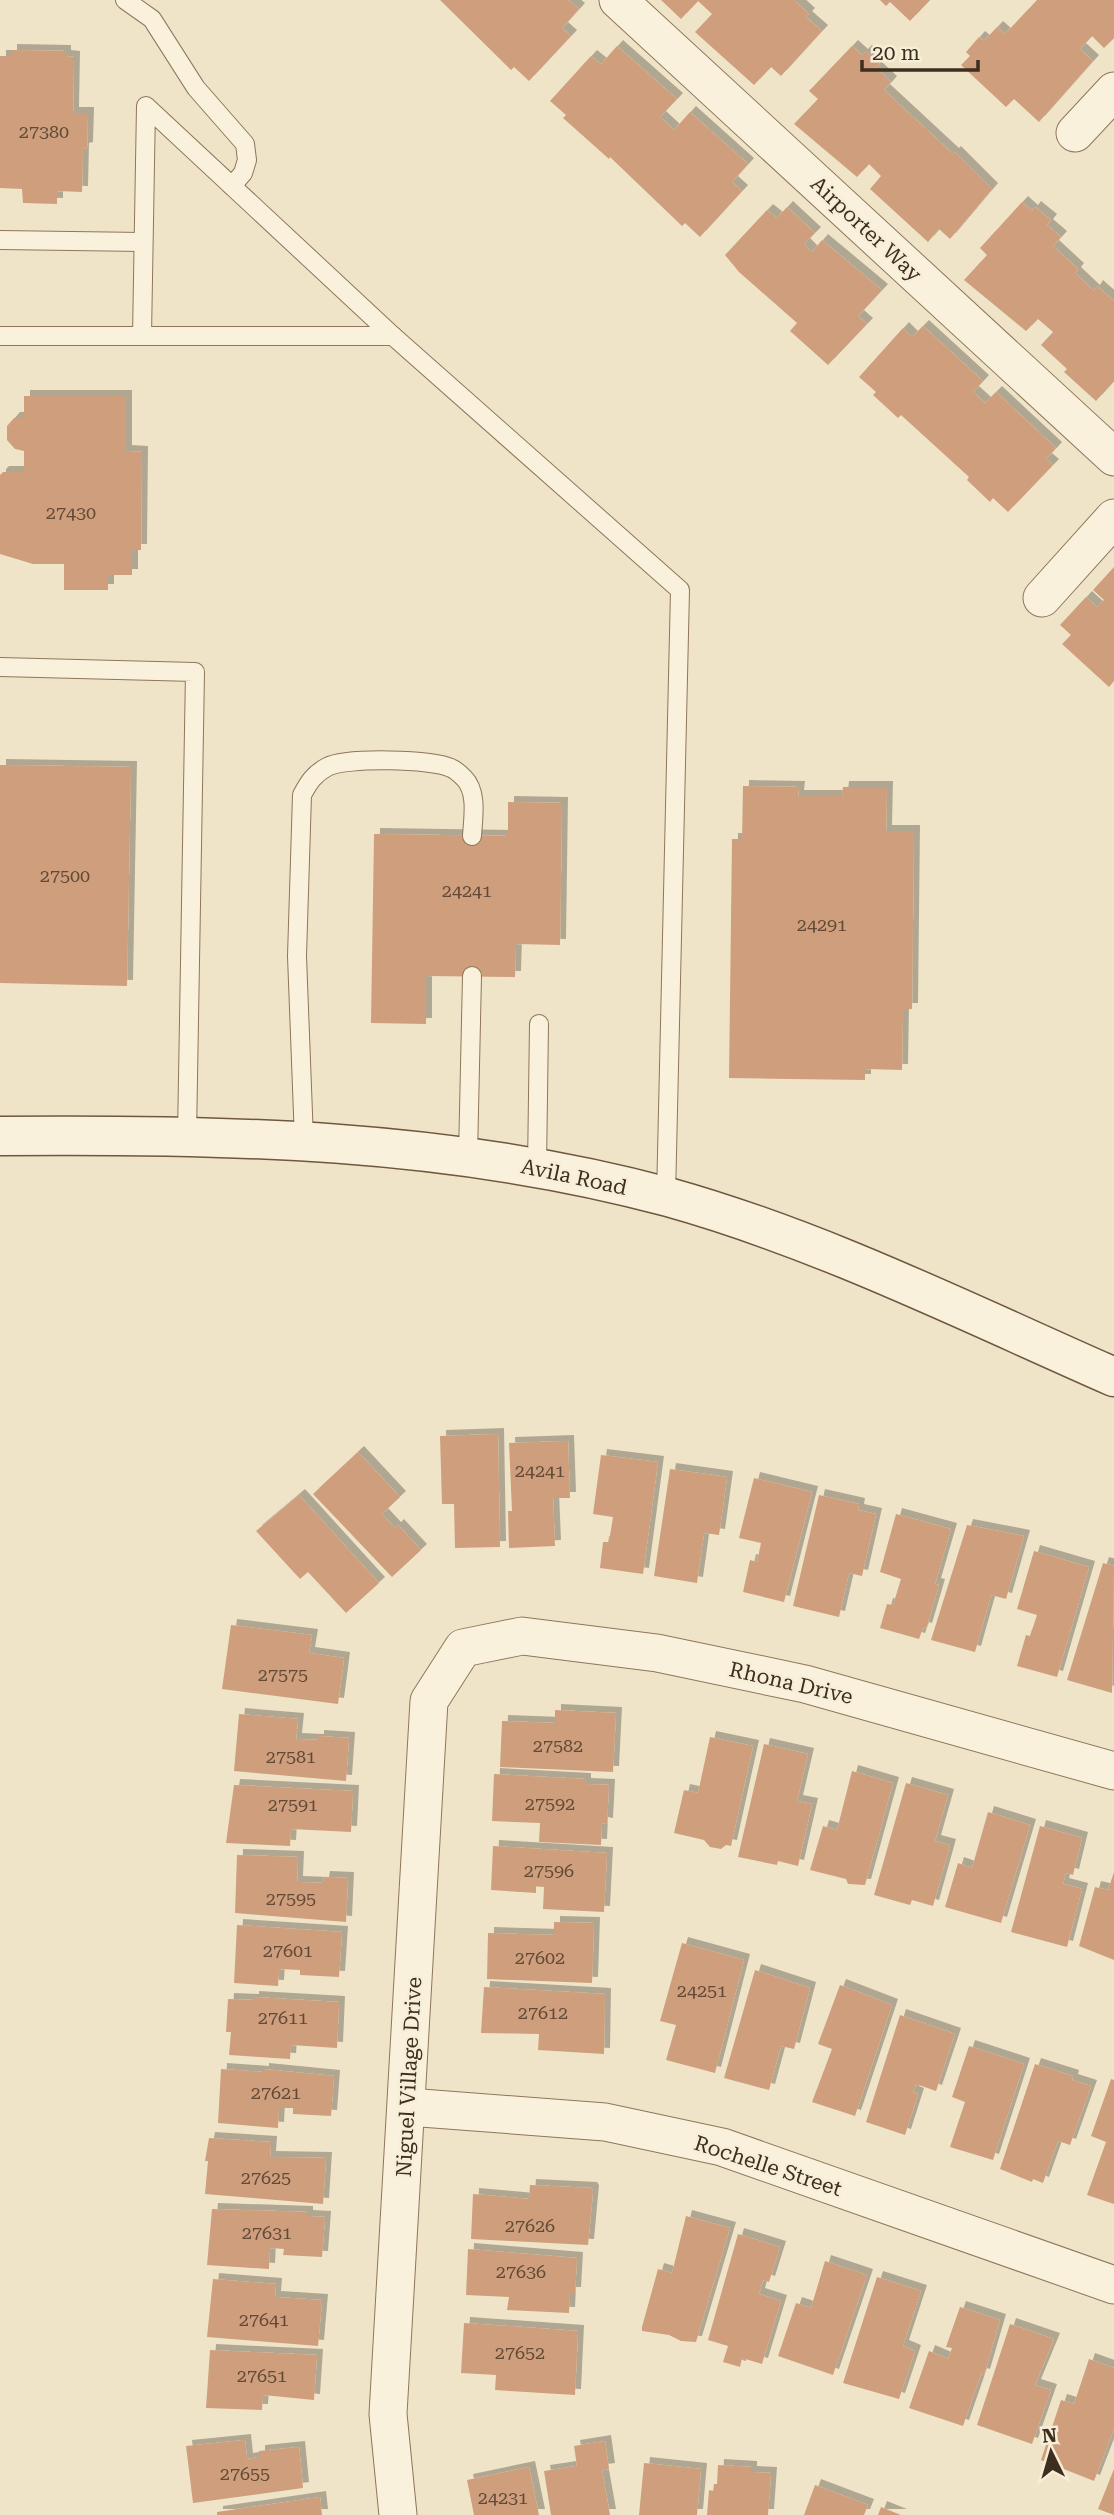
<svg xmlns="http://www.w3.org/2000/svg" width="1114" height="2515" viewBox="0 0 1114 2515" font-family="'Roboto Serif',serif">
<style>
.building{fill:#cf9f7d;filter:url(#shadow)}
.lines{fill:none;stroke-linecap:round;stroke-linejoin:round}
.service-casing{stroke:#8d765c;stroke-width:20}
.minor-casing{stroke:#8d765c;stroke-width:39}
.secondary-casing{stroke:#6f573f;stroke-width:41}
.service{stroke:#faf1dc;stroke-width:18}
.minor{stroke:#faf1dc;stroke-width:37}
.secondary{stroke:#faf1dc;stroke-width:38}
.labels{text-anchor:middle;dominant-baseline:central;stroke-width:5;stroke-linejoin:round;paint-order:stroke}
.number-label{font-size:18px;fill:#624a37}
.street-label{font-size:21px;fill:#3d2e20;stroke:#f7eed8}
</style>
<defs>
<filter id="shadow"><feDropShadow dx="6" dy="-6" stdDeviation="0" flood-color="#0004"/></filter>
</defs>
<rect width="100%" height="100%" fill="#f0e4c8"/>
<g class="building">
<path d="M440 0H568L579 9 562 28 571 36 529 81 514 67 511 70Z"/>
<path d="M661 0H794L809 14 806 17 822 31 781 76 771 67 754 85 695 32 712 14 698 1 681 19Z"/>
<path d="M880 0H930L910 21 890 2 886 6Z"/>
<path d="M1037 0H1114V38L1104 48 1092 36 1080 49 1093 61 1039 122 1014 99 1006 107 961 65 970 56 966 52 979 37 984 41 997 27 1005 34Z"/>
<path d="M617 46 677 99 660 117 674 130 690 112 748 164 732 182 742 191 700 237 685 223 682 226 610 157 609 159 563 118 566 115 550 101 591 56 601 64Z"/>
<path d="M852 46 862 55 866 51 880 64 876 68 891 82 884 90 953 154 955 152 992 189 950 239 939 229 928 242 870 189 881 176 869 164 857 177 794 124 818 99 809 91Z"/>
<path d="M11 50 65 51V56L74 57 73 113H88L87 148 83 149 82 192 57 191V204L23 203 22 189 0 188V56H11Z"/>
<path d="M1022 202 1032 211 1035 207 1051 220 1047 225 1061 237 1053 246 1078 269 1075 273 1094 291 1097 286 1114 301V381L1096 401 1064 372 1067 369 1041 345 1053 332 1038 319 1026 331 964 280 987 255 980 248Z"/>
<path d="M787 207 815 233 804 244 812 252 822 240 882 290 858 316 867 324 828 365 790 331 797 323 739 272 725 255 767 210 777 218Z"/>
<path d="M923 326 983 381 973 392 985 403 996 392 1056 448 1046 459 1053 465 1008 512 993 498 990 502 967 480 969 477 901 415 898 418 873 395 876 392 859 377 903 328 912 337Z"/>
<path d="M24 396H126V451L142 452 141 550H132V575H108V590H64V564H33L0 554V475L3 472H24V451L15 449 7 440V426L14 418H24Z"/>
<path d="M1114 567V681L1109 687 1062 644 1071 635 1060 625 1086 597 1097 607 1104 600 1093 590Z"/>
<path d="M0 765 131 767 127 986 0 983Z"/>
<path d="M743 786 799 787 798 796H842L843 787H887L886 831H914L912 1009H903L902 1070 865 1069V1080L729 1078 732 839H742Z"/>
<path d="M508 802 562 803 560 945 516 944 515 977 426 976V1024L371 1023 374 834 508 836Z"/>
<path d="M498 1434 500 1547 455 1548 454 1504H442L440 1436Z"/>
<path d="M568 1441 570 1498H553L555 1546 509 1548 508 1511H512L509 1443Z"/>
<path d="M358 1452 400 1497 382 1514 395 1528 398 1525 421 1550 392 1577 313 1494Z"/>
<path d="M601 1455 658 1462 643 1574 600 1568 603 1542H609L613 1517 593 1514Z"/>
<path d="M670 1469 727 1477 719 1535 704 1533 697 1583 654 1576Z"/>
<path d="M754 1478 812 1492 784 1602 743 1592 750 1560 757 1562 761 1543 739 1538Z"/>
<path d="M299 1495 379 1583 346 1613 308 1572 300 1579 256 1531Z"/>
<path d="M819 1495 859 1504 858 1510 876 1514 862 1576 849 1573 839 1617 793 1606Z"/>
<path d="M896 1514 951 1529 935 1584 939 1585 926 1629 923 1628 919 1639 880 1628 887 1604 893 1605 901 1579 880 1572Z"/>
<path d="M967 1525 1024 1536 1006 1599 991 1595 975 1652 931 1640Z"/>
<path d="M1034 1551 1089 1567 1057 1677 1017 1666 1026 1635 1030 1636 1037 1615 1017 1609Z"/>
<path d="M1103 1563 1114 1566 1112 1693 1067 1680Z"/>
<path d="M231 1625 312 1635 309 1653 344 1658 338 1704 222 1689Z"/>
<path d="M555 1710 616 1713 613 1772 500 1767 502 1721 555 1723Z"/>
<path d="M239 1714 298 1719 296 1739 318 1740V1736L349 1738 346 1781 234 1771Z"/>
<path d="M710 1737 753 1746 731 1846 726 1845 721 1849 710 1847 704 1840 674 1833 684 1790 698 1793Z"/>
<path d="M764 1744 808 1754 797 1801 812 1804 798 1866 778 1861 777 1865 738 1857Z"/>
<path d="M852 1771 893 1783 865 1885 848 1884 846 1879 810 1870 823 1826 837 1830Z"/>
<path d="M494 1774 585 1779V1784L609 1785 607 1824 602 1823 601 1845 539 1842 540 1823 492 1821Z"/>
<path d="M906 1783 948 1795 935 1841 950 1845 933 1906 912 1900 910 1905 874 1895Z"/>
<path d="M234 1785 353 1791 351 1832 291 1829 290 1846 226 1843Z"/>
<path d="M988 1812 1030 1825 1001 1923 945 1907 958 1863 972 1868Z"/>
<path d="M1040 1826 1082 1838 1073 1875 1066 1873 1063 1884 1082 1889 1067 1947 1011 1932Z"/>
<path d="M493 1846 607 1853 604 1912 543 1909 544 1887 536 1886V1893L491 1890Z"/>
<path d="M237 1855 298 1857 297 1882 323 1883 324 1877 348 1878 346 1922 235 1913Z"/>
<path d="M1114 1872V1960L1079 1946 1095 1887 1108 1890Z"/>
<path d="M554 1922 594 1923 592 1983 487 1979 488 1933 554 1935Z"/>
<path d="M237 1925 342 1932 339 1977 300 1975V1970L279 1969 278 1986 234 1983Z"/>
<path d="M682 1943 744 1960 715 2073 666 2060 676 2025 660 2021Z"/>
<path d="M755 1970 810 1988 794 2049 781 2046 769 2090 724 2078Z"/>
<path d="M840 1985 892 2005 855 2116 812 2102 832 2049 818 2044Z"/>
<path d="M484 1987 605 1994 604 2054 538 2050 539 2034 481 2033Z"/>
<path d="M253 1997 339 2002 337 2048 291 2045 290 2059 229 2055 231 2032H226L228 1999 253 2000Z"/>
<path d="M900 2015 955 2034 936 2091 916 2084 913 2092 918 2094 905 2135 866 2122Z"/>
<path d="M969 2046 1024 2064 993 2160 950 2147 965 2102 952 2097Z"/>
<path d="M1035 2064 1073 2076 1072 2080 1091 2086 1070 2145 1058 2141 1043 2183 1033 2179 1032 2182 1000 2169Z"/>
<path d="M221 2069 263 2072V2069L334 2076 331 2116 293 2114V2108H279L278 2128 218 2123Z"/>
<path d="M1111 2079 1114 2080V2204L1087 2195 1106 2142 1091 2136Z"/>
<path d="M209 2138 271 2142 270 2157 326 2158 323 2204 205 2194 208 2161H205Z"/>
<path d="M530 2185 591 2188 593 2191 588 2245 471 2239 473 2194 529 2199Z"/>
<path d="M212 2209 307 2212V2216L325 2217 322 2257 283 2255 284 2249 270 2248 269 2269 207 2265Z"/>
<path d="M686 2216 730 2228 696 2342 681 2341 669 2335 642 2331V2327L658 2269 672 2273Z"/>
<path d="M738 2234 780 2247 769 2282 763 2280 759 2294 781 2301 762 2364 742 2358 740 2367 723 2362 728 2346 708 2340Z"/>
<path d="M468 2249 577 2258 575 2293H570L569 2313 507 2310 509 2297 466 2295Z"/>
<path d="M825 2261 867 2275 833 2375 778 2356 796 2303 811 2308Z"/>
<path d="M877 2277 921 2291 903 2346 915 2351 899 2399 843 2383Z"/>
<path d="M213 2279 276 2284 275 2297 322 2300 318 2346 207 2337Z"/>
<path d="M960 2307 1000 2320 984 2375 981 2374 963 2426 909 2408 929 2351 948 2359 952 2348 946 2347Z"/>
<path d="M464 2323 578 2331 575 2395 495 2390 496 2375 461 2373Z"/>
<path d="M1010 2324 1054 2339 1035 2385 1051 2390 1032 2444 977 2425Z"/>
<path d="M210 2350 317 2355 314 2400 263 2395 262 2410 206 2408Z"/>
<path d="M1089 2359 1114 2368V2429L1094 2481 1041 2460 1061 2400 1074 2404Z"/>
<path d="M245 2440 247 2459 259 2457V2451L299 2447 303 2488 193 2503 186 2446Z"/>
<path d="M605 2441 609 2469 602 2470 610 2515H551L544 2471 577 2466 574 2446Z"/>
<path d="M644 2463 701 2469 697 2515H639Z"/>
<path d="M718 2465 751 2467V2472L771 2473 768 2515H707L709 2490 713 2491 714 2484H717Z"/>
<path d="M529 2467 539 2515H474L467 2480Z"/>
<path d="M1114 2469V2515L1098 2509Z"/>
<path d="M815 2485 868 2505 864 2515H804Z"/>
<path d="M320 2497 322 2515H217V2512Z"/>
<path d="M881 2507 901 2515H878Z"/>
</g>
<g class="lines">
<defs>
<g id="service">
<path d="M125 0 152 19 196 88 245 144 247 160 243 173 232 186"/>
<path d="M0 240 143 242"/>
<path d="M0 336H393L680 590 666 1197"/>
<path d="M142 336 146 106 393 336"/>
<path d="M0 667 195 672 187 1136"/>
<path d="M304 1140 297 956 302 795C309 782 314 774 327 767 346 757 432 759 451 768 456 770 461 775 464 778 478 792 473 818 472 836"/>
<path d="M468 1156 472 976"/>
<path d="M537 1168 539 1024"/>
</g>
<g id="minor">
<path d="M618 0 1114 457"/>
<path d="M1075 133 1114 91"/>
<path d="M1042 598 1114 518"/>
<path d="M408 2107 605 2122 722 2147 1114 2285"/>
<path d="M398 2515 388 2414 429 1701 463 1648 522 1636 657 1653 805 1684 1114 1771"/>
</g>
<path id="secondary" d="M0 1136C224 1134 450 1138 668 1197 822 1240 968 1313 1114 1377"/>
</defs>
<use href="#service" class="service-casing"/>
<use href="#minor" class="minor-casing"/>
<use href="#secondary" class="secondary-casing"/>
<use href="#service" class="service"/>
<use href="#minor" class="minor"/>
<use href="#secondary" class="secondary"/>
</g>
<g class="labels">
<g class="number-label">
<text x="44" y="131">27380</text>
<text x="71" y="512">27430</text>
<text x="65" y="875">27500</text>
<text x="467" y="890">24241</text>
<text x="822" y="924">24291</text>
<text x="540" y="1470">24241</text>
<text x="283" y="1674">27575</text>
<text x="558" y="1745">27582</text>
<text x="291" y="1756">27581</text>
<text x="550" y="1803">27592</text>
<text x="293" y="1804">27591</text>
<text x="549" y="1870">27596</text>
<text x="291" y="1898">27595</text>
<text x="288" y="1950">27601</text>
<text x="540" y="1957">27602</text>
<text x="702" y="1990">24251</text>
<text x="543" y="2012">27612</text>
<text x="283" y="2017">27611</text>
<text x="276" y="2092">27621</text>
<text x="266" y="2177">27625</text>
<text x="530" y="2225">27626</text>
<text x="267" y="2232">27631</text>
<text x="521" y="2271">27636</text>
<text x="264" y="2319">27641</text>
<text x="520" y="2352">27652</text>
<text x="262" y="2375">27651</text>
<text x="245" y="2473">27655</text>
<text x="503" y="2497">24231</text>
</g>
<g class="street-label">
<text transform="translate(866 229) rotate(43)">Airporter Way</text>
<text transform="translate(574 1177) rotate(12)">Avila Road</text>
<text transform="translate(791 1683) rotate(13)">Rhona Drive</text>
<text transform="translate(409 2077) rotate(-87)">Niguel Village Drive</text>
<text transform="translate(768 2166) rotate(18)">Rochelle Street</text>
</g>
</g>
<g transform="translate(1051 2452) rotate(355)" stroke="#f7eed8" stroke-width="5" paint-order="stroke">
<path d="M0-5L12 26L0 18L-12 26Z" fill="#3d2e20"/>
<text y="-10" font-size="19" font-weight="bold" text-anchor="middle" fill="#3d2e20">N</text>
</g>
<path d="M862 60v10h116v-10" fill="none" stroke="#3d2e20" stroke-width="3.5"/>
<text x="872" y="60" font-size="21" fill="#3d2e20" stroke="#f7eed8" stroke-width="5" paint-order="stroke">20 m</text>
</svg>
